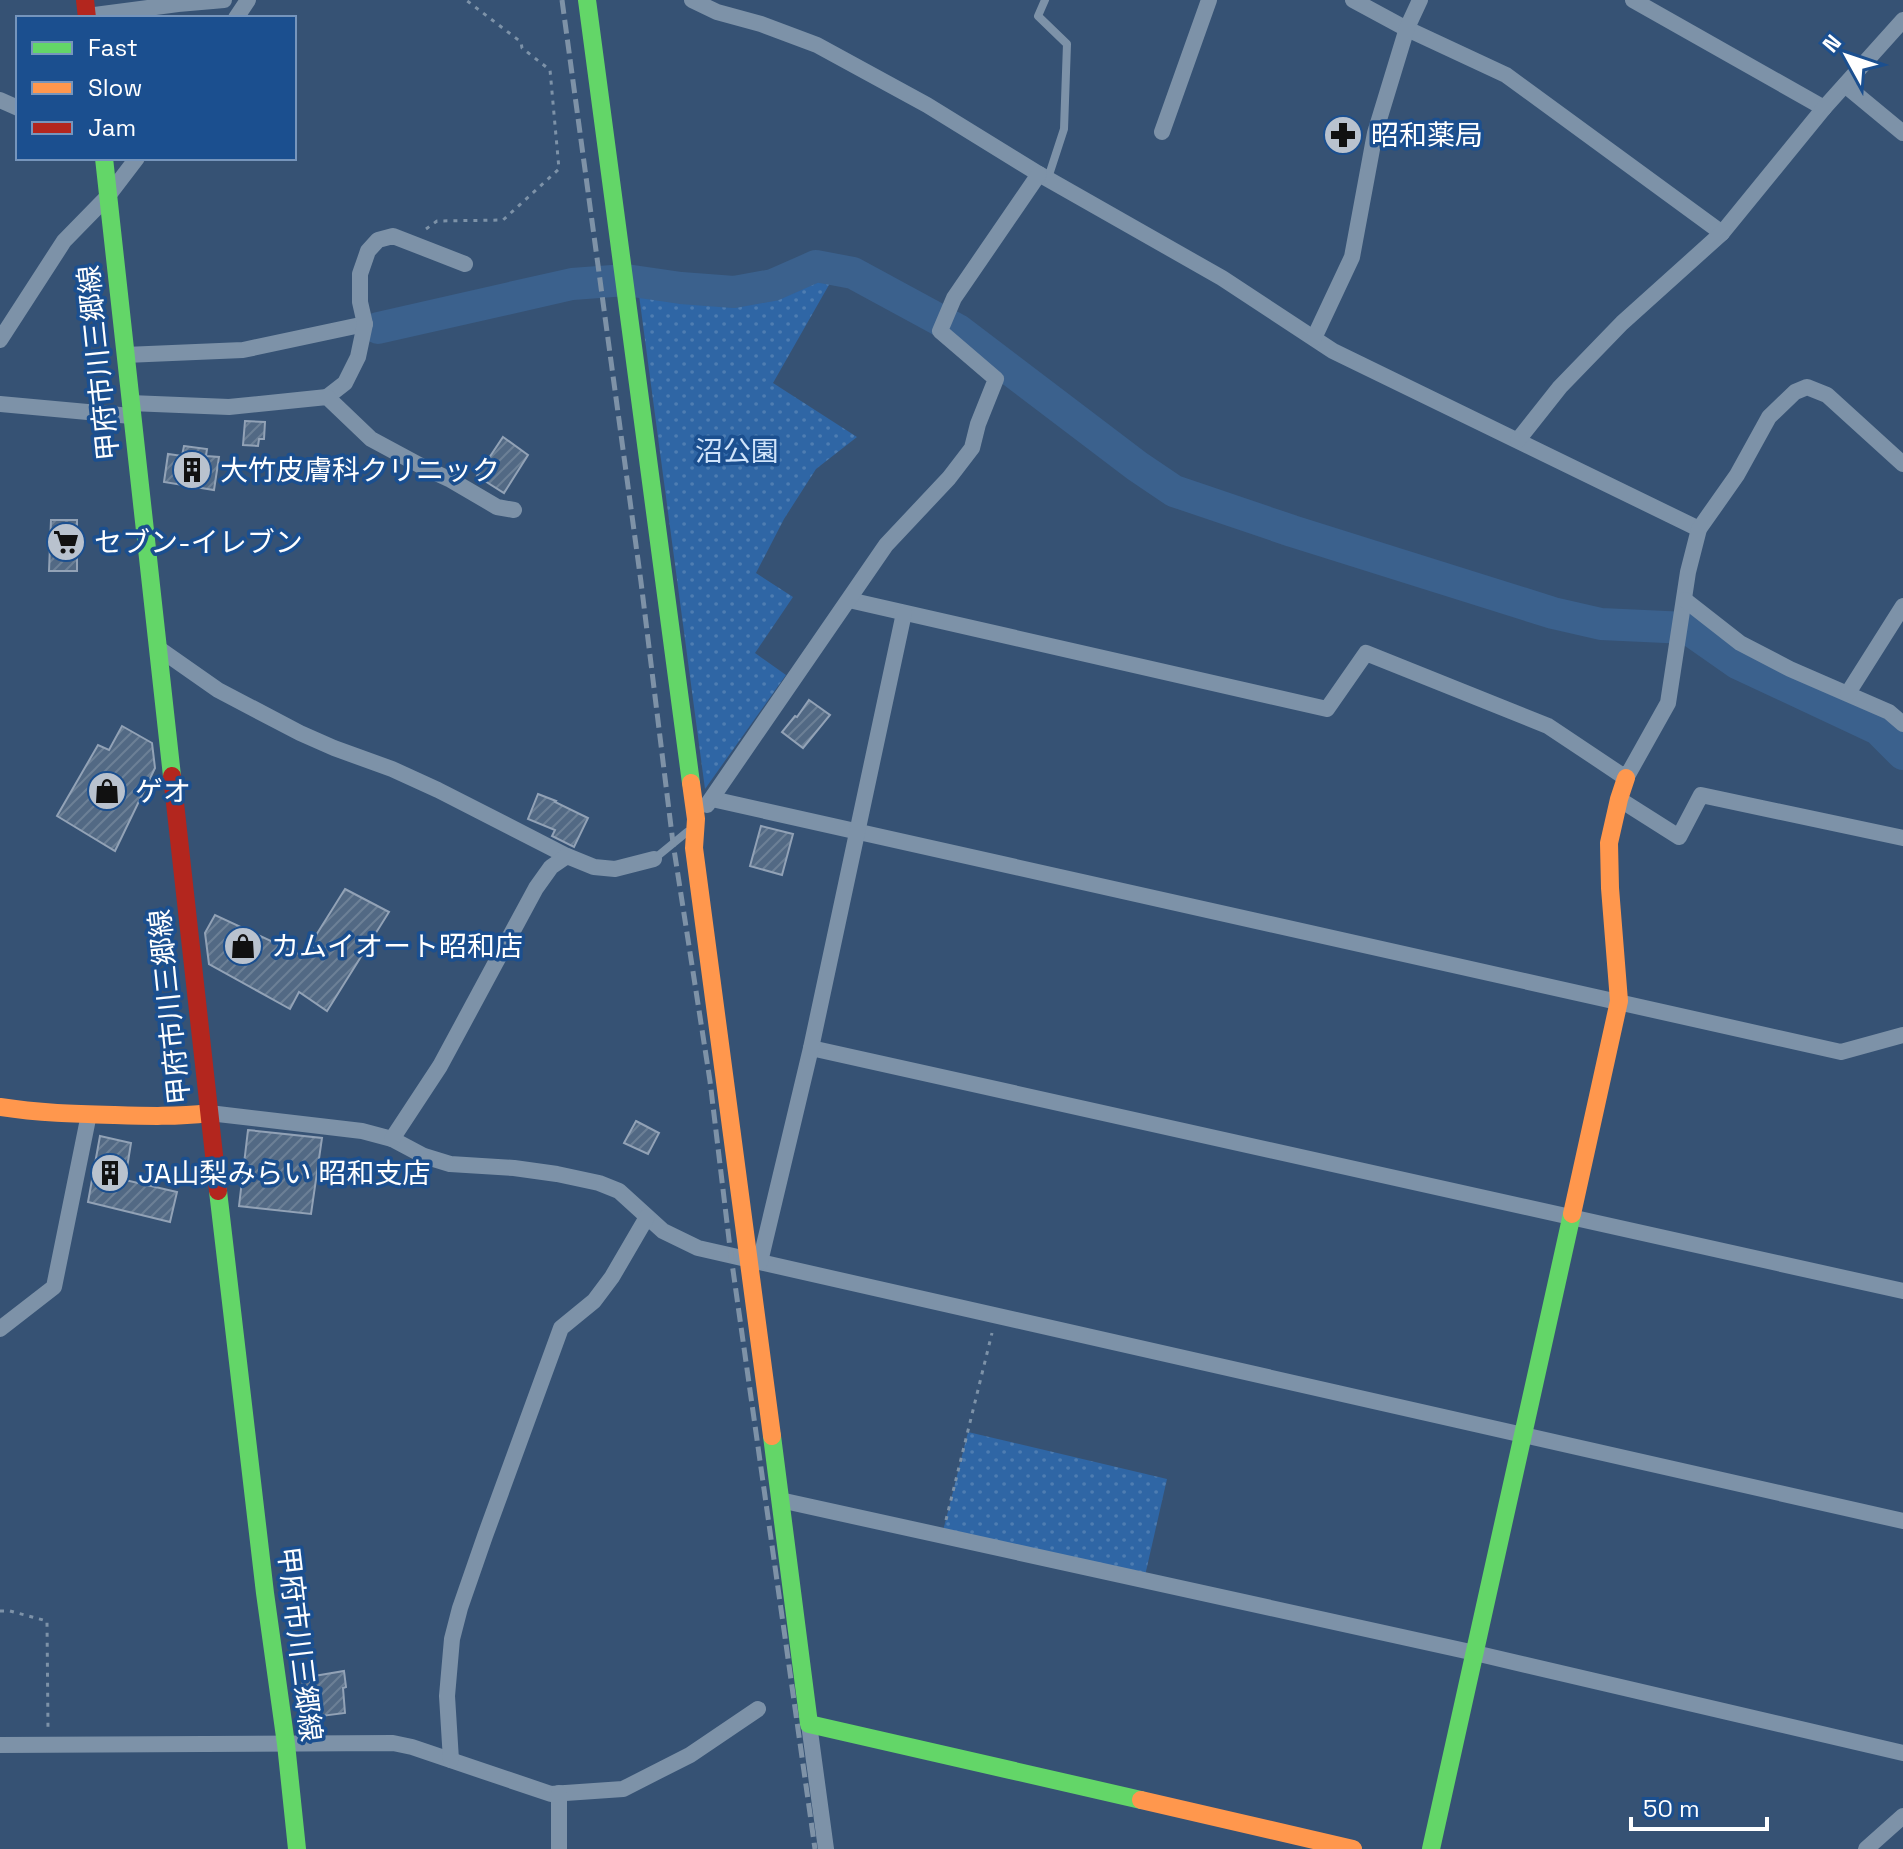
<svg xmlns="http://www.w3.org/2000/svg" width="1903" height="1849" viewBox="0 0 1903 1849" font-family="'Space Grotesk','Noto Sans JP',sans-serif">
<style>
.green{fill:url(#green-dots)}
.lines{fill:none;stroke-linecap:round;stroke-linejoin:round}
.river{stroke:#3b618d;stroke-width:32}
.building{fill:url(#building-hatch);stroke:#92a2b6;stroke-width:2}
.path{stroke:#7d92a8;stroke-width:3;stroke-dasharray:4 6;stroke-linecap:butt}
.lane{stroke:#7d92a8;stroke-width:8}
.street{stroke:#7d92a8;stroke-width:16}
.fast{stroke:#63d668;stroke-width:18}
.slow{stroke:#ff974d;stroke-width:18}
.jam{stroke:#b3261e;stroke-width:18}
.rail{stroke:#7e92a7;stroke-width:5;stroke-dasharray:14 6;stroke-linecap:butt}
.labels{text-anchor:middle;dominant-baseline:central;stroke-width:7;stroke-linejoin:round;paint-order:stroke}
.poi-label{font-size:28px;fill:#fff;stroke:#1b4f8f;text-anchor:start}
.street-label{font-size:28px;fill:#fff;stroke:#1b4f8f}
.park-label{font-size:28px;fill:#cfe3fa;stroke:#1b4f8f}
</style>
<defs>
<pattern id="green-dots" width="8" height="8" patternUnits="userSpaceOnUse" patternTransform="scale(2)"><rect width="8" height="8" fill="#2f66a5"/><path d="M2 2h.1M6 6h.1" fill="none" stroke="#4e7db2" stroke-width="1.8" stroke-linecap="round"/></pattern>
<pattern id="building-hatch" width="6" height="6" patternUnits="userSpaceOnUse" patternTransform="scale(2)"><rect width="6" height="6" fill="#526984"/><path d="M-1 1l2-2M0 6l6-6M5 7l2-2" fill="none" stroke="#6c8096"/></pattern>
</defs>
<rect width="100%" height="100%" fill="#365274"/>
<g class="green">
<path d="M815 281 830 283 773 383 857 437 816 469 784 519 756 573 793 597 755 653 786 675 705 789 639 295 727 305 777 296Z"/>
<path d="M968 1432 1167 1479 1144 1580 942 1535Z"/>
</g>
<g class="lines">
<path class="river" d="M378 328 572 284 626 280 681 288 734 292 773 285 816 266 853 273 958 330 1137 466 1174 491 1292 531 1553 613 1601 624 1687 628 1737 663 1878 729 1903 754"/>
</g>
<g class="building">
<path d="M245 421 265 422 264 439H259L258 446 243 445Z"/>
<path d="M503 437 528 455 504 493 477 476Z"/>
<path d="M184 446 207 449 206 456 219 457 214 490 164 482 168 454 182 456Z"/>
<path d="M51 520H77V571H49Z"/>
<path d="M809 700 830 715 803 748 782 732 795 716 797 717Z"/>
<path d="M122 726 152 743 155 768 115 851 57 816 98 745 109 750Z"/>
<path d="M538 794 556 801 555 802 588 818 574 847 552 836 555 830 528 819Z"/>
<path d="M761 826 793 834 782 875 750 866Z"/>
<path d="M345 889 389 912 327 1011 299 992 290 1009 209 964 205 933 215 915 303 956Z"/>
<path d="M636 1121 659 1133 648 1154 624 1143Z"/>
<path d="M248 1130 322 1138 311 1214 239 1206Z"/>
<path d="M100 1136 131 1143 125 1180 177 1192 170 1222 88 1202Z"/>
<path d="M344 1671 346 1687 343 1688 345 1713 306 1718 302 1678Z"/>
</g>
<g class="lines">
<g class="path">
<path d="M426 229 437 221 503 220 559 169 550 70 522 48 521 42 466 0"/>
<path d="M946 1520 992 1333"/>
<path d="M0 1611H10L47 1621 48 1729"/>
</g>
<g class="lane">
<path d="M1045 0 1038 16 1067 44 1064 129 1048 178"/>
<path d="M654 859 687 832"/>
</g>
<g class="street">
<path d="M692 0 717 12 761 24 817 45 927 105 1039 174 1222 278 1333 351 1699 529"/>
<path d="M1353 0 1403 27 1506 75 1722 233"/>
<path d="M1633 0 1824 108"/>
<path d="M87 16 178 4 224 0"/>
<path d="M236 18 248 0"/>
<path d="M1845 85 1903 133"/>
<path d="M0 100 18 108"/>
<path d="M1162 132 1209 0"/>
<path d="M1314 338 1352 257 1375 133 1407 28 1420 0"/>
<path d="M0 340 64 241 108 196 137 158"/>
<path d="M125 355 243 350 365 324"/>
<path d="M327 397 345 383 358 357 365 324 360 302V274L368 251 378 240 393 236 465 264"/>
<path d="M130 403 229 407 327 397 371 439 423 467 451 480 497 507 514 510"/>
<path d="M0 404 131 416"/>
<path d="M1518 440 1560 387 1622 323 1722 233 1824 108 1903 20"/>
<path d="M849 600 1327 709 1366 653 1548 726 1626 778 1668 703 1688 572 1699 529 1737 475 1769 417 1795 392 1807 387 1827 395 1903 464"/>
<path d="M1685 600 1740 643 1790 669 1889 712 1903 724"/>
<path d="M158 648 218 690 300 733 334 748 392 769 438 790 567 856"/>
<path d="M1848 693 1903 606"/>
<path d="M712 799 1841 1052 1903 1035"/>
<path d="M1619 799 1679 837 1701 795 1903 838"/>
<path d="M707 805 886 545 949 478 972 448 978 424 996 379 940 331 954 298 1039 174"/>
<path d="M811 1048 1903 1291"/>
<path d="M209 1113 362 1131 392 1139 424 1156 450 1164 514 1168 557 1174 599 1183 619 1191 663 1231 698 1248 1903 1521"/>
<path d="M392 1139 440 1066 536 888 551 867 567 856 594 867 615 869 654 859"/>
<path d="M760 1262 811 1048 904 613"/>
<path d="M0 1329 54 1287 89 1114"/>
<path d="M780 1500 1475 1653 1903 1753"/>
<path d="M809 1724 826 1849"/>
<path d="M0 1745 393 1743 412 1747 551 1794 623 1789 690 1755 758 1709"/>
<path d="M451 1760 447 1696 452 1639 460 1608 485 1536 561 1328 594 1301 612 1277 647 1217"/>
<path d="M559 1849V1793"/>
<path d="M1866 1849 1903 1816"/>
</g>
<g class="fast">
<path d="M587 0 691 783"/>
<path d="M104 158 172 776"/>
<path d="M218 1191 265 1593 286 1744 297 1849"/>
<path d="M772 1436 809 1724 1141 1800"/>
<path d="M1431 1849 1572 1214"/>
</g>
<g class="slow">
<path d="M691 783 696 819 694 848 772 1436"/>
<path d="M0 1107C38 1113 76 1114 114 1115 146 1116 177 1117 209 1113"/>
<path d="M1572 1214 1619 1001 1610 888 1609 843 1619 799 1626 778"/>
<path d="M1141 1800 1353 1849"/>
</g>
<g class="jam">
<path d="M85 0 87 18"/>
<path d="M172 776 218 1191"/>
</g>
<path class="rail" d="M562 0 641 582 673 843 710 1081 731 1256 815 1849"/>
</g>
<defs>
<symbol id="pharmacy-disc" viewBox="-11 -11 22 22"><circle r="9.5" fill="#b9c2ce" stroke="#1b4f8f"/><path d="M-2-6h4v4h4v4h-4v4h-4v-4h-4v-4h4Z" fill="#111"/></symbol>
<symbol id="building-disc" viewBox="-11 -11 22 22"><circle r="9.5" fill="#b9c2ce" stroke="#1b4f8f"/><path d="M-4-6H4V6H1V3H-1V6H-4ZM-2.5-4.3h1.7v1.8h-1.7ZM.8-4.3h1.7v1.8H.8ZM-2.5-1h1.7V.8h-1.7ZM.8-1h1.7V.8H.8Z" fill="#111"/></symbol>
<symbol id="supermarket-disc" viewBox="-11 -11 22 22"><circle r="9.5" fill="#b9c2ce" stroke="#1b4f8f"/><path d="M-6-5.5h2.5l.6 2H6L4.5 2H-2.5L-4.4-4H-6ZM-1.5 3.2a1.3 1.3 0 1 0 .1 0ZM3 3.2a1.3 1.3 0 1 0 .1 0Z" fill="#111"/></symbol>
<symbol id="shop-disc" viewBox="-11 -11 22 22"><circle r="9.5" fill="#b9c2ce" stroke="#1b4f8f"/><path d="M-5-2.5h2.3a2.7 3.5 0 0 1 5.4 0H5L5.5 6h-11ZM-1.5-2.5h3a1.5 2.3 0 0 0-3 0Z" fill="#111"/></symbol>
</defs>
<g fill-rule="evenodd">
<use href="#pharmacy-disc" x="1321" y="113" width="44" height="44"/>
<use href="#building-disc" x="170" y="448" width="44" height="44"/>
<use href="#supermarket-disc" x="44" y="520" width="44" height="44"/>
<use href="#shop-disc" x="85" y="769" width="44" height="44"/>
<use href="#shop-disc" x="221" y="924" width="44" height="44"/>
<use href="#building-disc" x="88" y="1151" width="44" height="44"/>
</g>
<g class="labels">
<g class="poi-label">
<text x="1371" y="135">昭和薬局</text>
<text x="220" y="470">大竹皮膚科クリニック</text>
<text x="94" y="542">セブン-イレブン</text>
<text x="135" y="791">ゲオ</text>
<text x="271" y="946">カムイオート昭和店</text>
<text x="138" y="1173">JA山梨みらい 昭和支店</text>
</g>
<g class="street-label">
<text transform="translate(98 363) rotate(-96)">甲府市川三郷線</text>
<text transform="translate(169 1007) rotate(-96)">甲府市川三郷線</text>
<text transform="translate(300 1644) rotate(83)">甲府市川三郷線</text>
</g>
<g class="park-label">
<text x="737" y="451">沼公園</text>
</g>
</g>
<rect x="16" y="16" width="280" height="144" fill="#1b4f8f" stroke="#7695bc" stroke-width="2"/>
<rect x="32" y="42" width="40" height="12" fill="#63d668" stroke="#7695bc" stroke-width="2"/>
<text x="88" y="56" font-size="24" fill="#ffffff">Fast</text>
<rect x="32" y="82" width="40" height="12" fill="#ff974d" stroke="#7695bc" stroke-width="2"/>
<text x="88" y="96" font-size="24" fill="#ffffff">Slow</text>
<rect x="32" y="122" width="40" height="12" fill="#b3261e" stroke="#7695bc" stroke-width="2"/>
<text x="88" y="136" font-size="24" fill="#ffffff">Jam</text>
<g transform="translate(1847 56) rotate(310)" stroke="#1b4f8f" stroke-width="6" paint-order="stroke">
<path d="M0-6L14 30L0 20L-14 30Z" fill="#ffffff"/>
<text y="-12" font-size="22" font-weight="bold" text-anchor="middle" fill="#ffffff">N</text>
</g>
<path d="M1631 1817v12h136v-12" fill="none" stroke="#ffffff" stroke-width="4"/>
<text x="1643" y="1817" font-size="24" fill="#ffffff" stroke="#1b4f8f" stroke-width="6" paint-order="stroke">50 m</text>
</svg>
